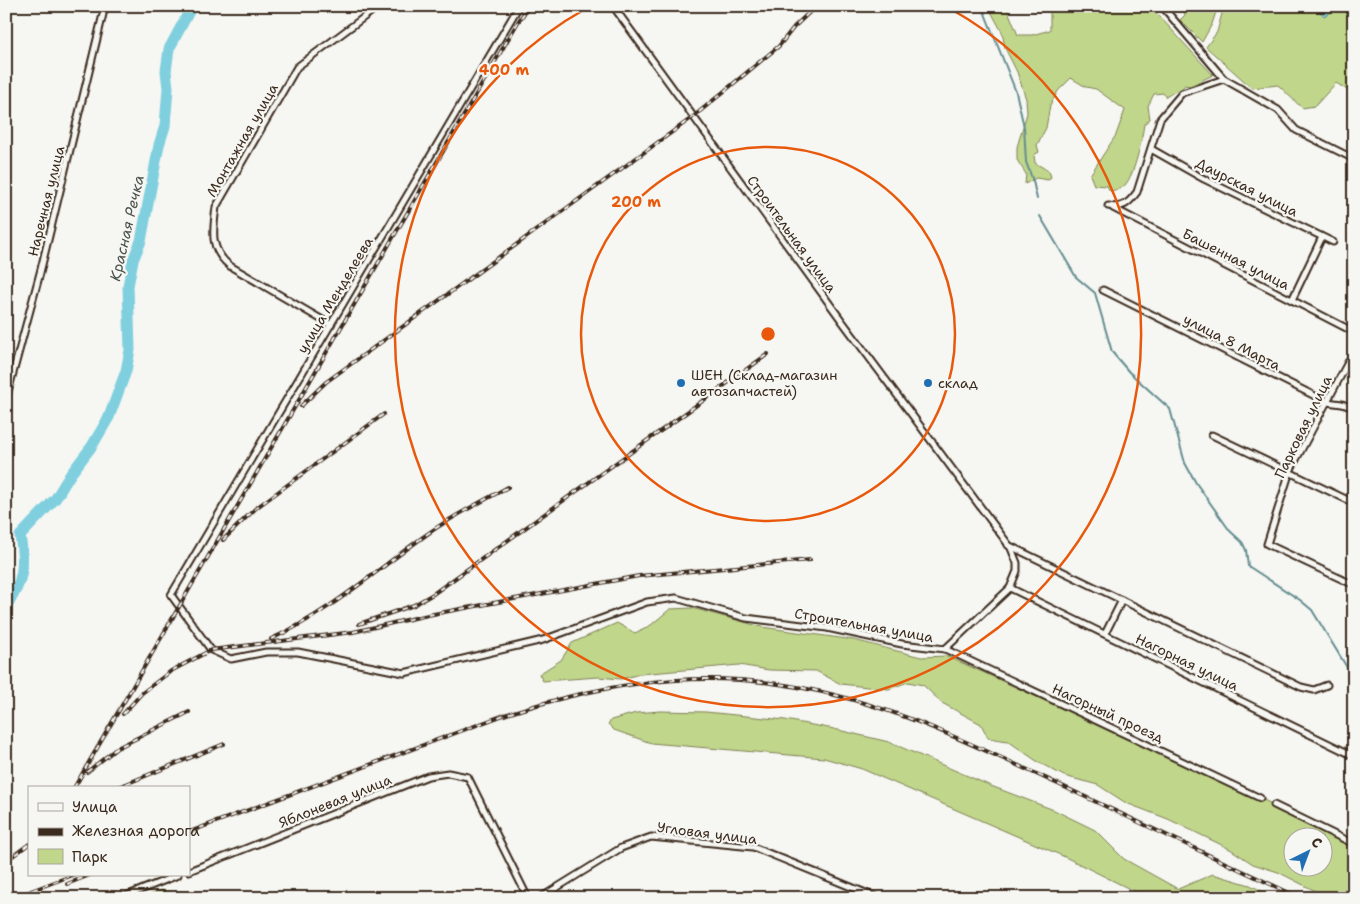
<svg xmlns="http://www.w3.org/2000/svg" width="1360" height="904" viewBox="0 0 1360 904" font-family="'Shantell Sans',sans-serif">
<style>
.green{fill:#c0d68b;stroke:#7e8054;fill-rule:evenodd}
.water{fill:#80cfde;stroke:#648d91}
.lines{fill:none;stroke-linecap:round;stroke-linejoin:round}
.stream{stroke:#648d91;stroke-width:2}
.river{stroke:#80cfde;stroke-width:11}
.minor-casing{stroke:#3b2a1e;stroke-width:9}
.minor{stroke:#f6f6f2;stroke-width:5}
.rail-casing{stroke:#3b2a1e;stroke-width:4}
.rail{stroke:#f6f6f2;stroke-width:2;stroke-dasharray:5.5;stroke-linecap:butt}
.ring{fill:none;stroke:#e8590c;stroke-width:2.5}
.poi-dot{fill:#1f6fb2;stroke:#f6f6f2;stroke-width:2}
.labels{text-anchor:middle;dominant-baseline:central;stroke-width:4.5;stroke-linejoin:round;paint-order:stroke}
.street-label{font-size:14px;fill:#3b2a1e;stroke:#f6f6f2}
.poi-label{font-size:14px;fill:#3b2a1e;stroke:#f6f6f2;text-anchor:start}
.water-label{font-size:15px;font-style:italic;fill:#4c534e;stroke:#f6f6f2}
.centre{fill:#e8590c;stroke:#f6f6f2;stroke-width:2.5}
.ring-label{font-size:15px;text-anchor:middle;font-weight:bold;fill:#e8590c;stroke:#f6f6f2;stroke-width:4.5;stroke-linejoin:round;paint-order:stroke}
</style>
<rect width="100%" height="100%" fill="#f6f6f2"/>
<filter id="ink" filterUnits="userSpaceOnUse"><feTurbulence type="fractalNoise" baseFrequency=".02" numOctaves="2"/><feDisplacementMap in="SourceGraphic" scale="10" xChannelSelector="R" yChannelSelector="G"/><feConvolveMatrix kernelMatrix="1 2 1 2 8 2 1 2 1" color-interpolation-filters="sRGB"/></filter>
<g filter="url(#ink)">
<g class="green">
<path d="M988 6H1006L1018 35H1032L1050 30V6H1150L1213 75 1190 86 1185 85 1178 92 1177 90 1166 97 1163 93 1154 94 1148 106 1150 119 1144 124C1142 139 1135 174 1125 185 1121 189 1116 190 1110 191L1107 186 1094 185 1090 175 1116 135 1125 110 1096 89 1086 87 1071 78 1058 91 1050 105 1046 128 1037 145 1039 152 1034 155 1035 163 1049 171 1051 177 1048 180 1036 178 1025 184 1026 174 1017 160V147L1027 113 1026 99 1017 72 1005 48 1002 32Z"/>
<path d="M1182 6H1218L1212 24 1202 42 1180 20 1185 15Z"/>
<path d="M1224 6H1301L1303 9 1307 6H1315L1324 15 1338 6H1354V94L1336 83 1315 106 1302 108 1278 85 1252 88 1206 47 1217 32Z"/>
<path d="M692 608 762 627 854 640 921 657 947 656 1260 798 1354 846V898H1329L1278 872 1253 864 1230 849 1168 819 1126 803 1098 785 1064 776 1038 762 1008 741 988 738 981 724 942 703 923 685 908 682 889 689 876 688 841 684 816 671 769 670 739 665 640 674 621 679 598 677 543 681 539 674 561 660 572 643 617 623 635 633 651 625 670 609ZM1292 836H1322V866H1292Z"/>
<path d="M660 711 706 712 785 720 834 729 889 742 991 786 1054 810 1095 830 1124 859 1178 889 1213 874 1250 885 1276 898H1148L1065 857 862 769 824 758 651 743 614 730 608 724 611 720 636 713Z"/>
<path d="M162 890 177 898H142Z"/>
</g>
<path class="water" d="M1315 6H1338L1337 9 1324 16Z"/>
<g class="lines">
<g class="stream">
<path d="M982 6 1016 92 1024 127 1026 162 1033 181 1037 199"/>
<path d="M1040 216 1076 277 1095 293 1112 352 1129 372 1170 409 1185 463 1196 483 1230 531 1242 542 1246 550 1248 566 1300 600 1312 610 1354 679"/>
</g>
<path class="river" d="M6 606C24 582 25 564 20 536L56 498 70 475 92 446 109 417 126 371 130 350 128 286 133 260 141 241 159 145 165 126 168 88 166 71 169 49 192 6"/>
<defs>
<g id="minor">
<path d="M519 6 171 595 211 650 231 659 266 652H298L404 673 543 640 647 602 676 598 746 618 827 628 902 644 945 649 1010 588 1017 571V563L1011 548 842 321 613 6"/>
<path d="M1162 6 1224 79"/>
<path d="M1151 149 1204 179 1333 242"/>
<path d="M1108 206C1123 209 1129 203 1137 192L1160 119 1182 93 1224 79 1278 110 1296 130 1354 159"/>
<path d="M1113 208 1354 332"/>
<path d="M1103 290 1327 402 1342 404 1354 408"/>
<path d="M1292 300 1322 237"/>
<path d="M331 325 230 266C209 249 213 231 216 207L297 67 379 6"/>
<path d="M1354 351 1290 471 1267 544 1354 585"/>
<path d="M6 399 40 273 105 6"/>
<path d="M1212 435 1354 503"/>
<path d="M1008 545 1301 687 1314 690 1327 685"/>
<path d="M1010 588 1354 756"/>
<path d="M1105 634 1122 600"/>
<path d="M945 649 1260 798"/>
<path d="M1274 805 1354 844"/>
<path d="M189 871 428 776 448 773 468 777 528 898"/>
<path d="M121 898 178 875"/>
<path d="M540 898 621 848 651 837 753 847 878 898"/>
</g>
</defs>
<use href="#minor" class="minor-casing"/>
<use href="#minor" class="minor"/>
<defs>
<g id="rail">
<path d="M301 406 326 382 693 117 779 46 794 27 816 6"/>
<path d="M223 540 256 508 384 414"/>
<path d="M359 624 414 605 433 594 768 354"/>
<path d="M271 639C324 616 378 569 426 535 452 516 480 503 508 487"/>
<path d="M123 714 142 693 171 671 211 650 353 632 428 615 639 576 810 560"/>
<path d="M87 772 117 748 189 712"/>
<path d="M74 788 518 22 529 6"/>
<path d="M116 788 224 744"/>
<path d="M189 832 504 715C591 687 679 671 771 683 876 696 963 740 1058 784 1138 822 1219 860 1300 898"/>
<path d="M6 861 29 844"/>
<path d="M67 884 90 875"/>
<path d="M12 898 73 875"/>
</g>
</defs>
<use href="#rail" class="rail-casing"/>
<use href="#rail" class="rail"/>
</g>
</g>
<g class="ring">
<circle cx="768" cy="334" r="187"/>
<path d="M949 8A373 373 0 1 1 587 8"/>
</g>
<g class="poi-dot">
<circle cx="681" cy="383" r="5"/>
<circle cx="928" cy="383" r="5"/>
</g>
<g class="labels">
<g class="street-label">
<text transform="translate(242 140) rotate(-60)">Монтажная улица</text>
<text transform="translate(1247 187) rotate(27)">Даурская улица</text>
<text transform="translate(46 201) rotate(-76)">Наречная улица</text>
<text transform="translate(792 234) rotate(54)">Строительная улица</text>
<text transform="translate(1236 259) rotate(27)">Башенная улица</text>
<text transform="translate(335 295) rotate(-59)">улица Менделеева</text>
<text transform="translate(1232 342) rotate(27)">улица 8 Марта</text>
<text transform="translate(1303 427) rotate(-64)">Парковая улица</text>
<text transform="translate(864 625) rotate(10)">Строительная улица</text>
<text transform="translate(1187 662) rotate(26)">Нагорная улица</text>
<text transform="translate(1108 713) rotate(25)">Нагорный проезд</text>
<text transform="translate(335 801) rotate(-22)">Яблоневая улица</text>
<text transform="translate(707 833) rotate(7)">Угловая улица</text>
</g>
<g class="poi-label">
<text x="691" y="375">ШЕН (Склад-магазин<tspan x="691" dy="16">автозапчастей)</tspan></text>
<text x="938" y="383">склад</text>
</g>
<g class="water-label">
<text transform="translate(127 228) rotate(-77)">Красная Речка</text>
</g>
</g>
<circle cx="768" cy="334" r="8" class="centre"/>
<g class="ring-label">
<text x="504" y="75">400 m</text>
<text x="636" y="207">200 m</text>
</g>
<rect width="1360" height="904" fill="none" stroke="#f6f6f2" stroke-width="25"/>
<rect x="12" y="12" width="1335" height="879" fill="none" stroke="#3b2a1e" stroke-width="2" filter="url(#ink)"/>
<rect x="28" y="786" width="162" height="90" fill="#f6f6f2" stroke="#aba49d"/>
<rect x="38" y="803" width="25" height="8" fill="#f6f6f2" stroke="#aba49d"/>
<text x="72" y="812" font-size="15" fill="#3b2a1e">Улица</text>
<rect x="38" y="828" width="25" height="8" fill="#3b2a1e" stroke="#aba49d"/>
<text x="72" y="836" font-size="15" fill="#3b2a1e">Железная дорога</text>
<rect x="38" y="849" width="25" height="15" fill="#c0d68b" stroke="#aba49d"/>
<text x="72" y="862" font-size="15" fill="#3b2a1e">Парк</text>
<g transform="translate(1308 852) rotate(42)"><circle r="24" fill="#f6f6f2" stroke="#aba49d"/>
<path d="M0-4L9 19L0 12L-9 19Z" fill="#1f6fb2"/>
<text y="-8" font-size="14" font-weight="bold" text-anchor="middle" fill="#3b2a1e">С</text>
</g>
</svg>
